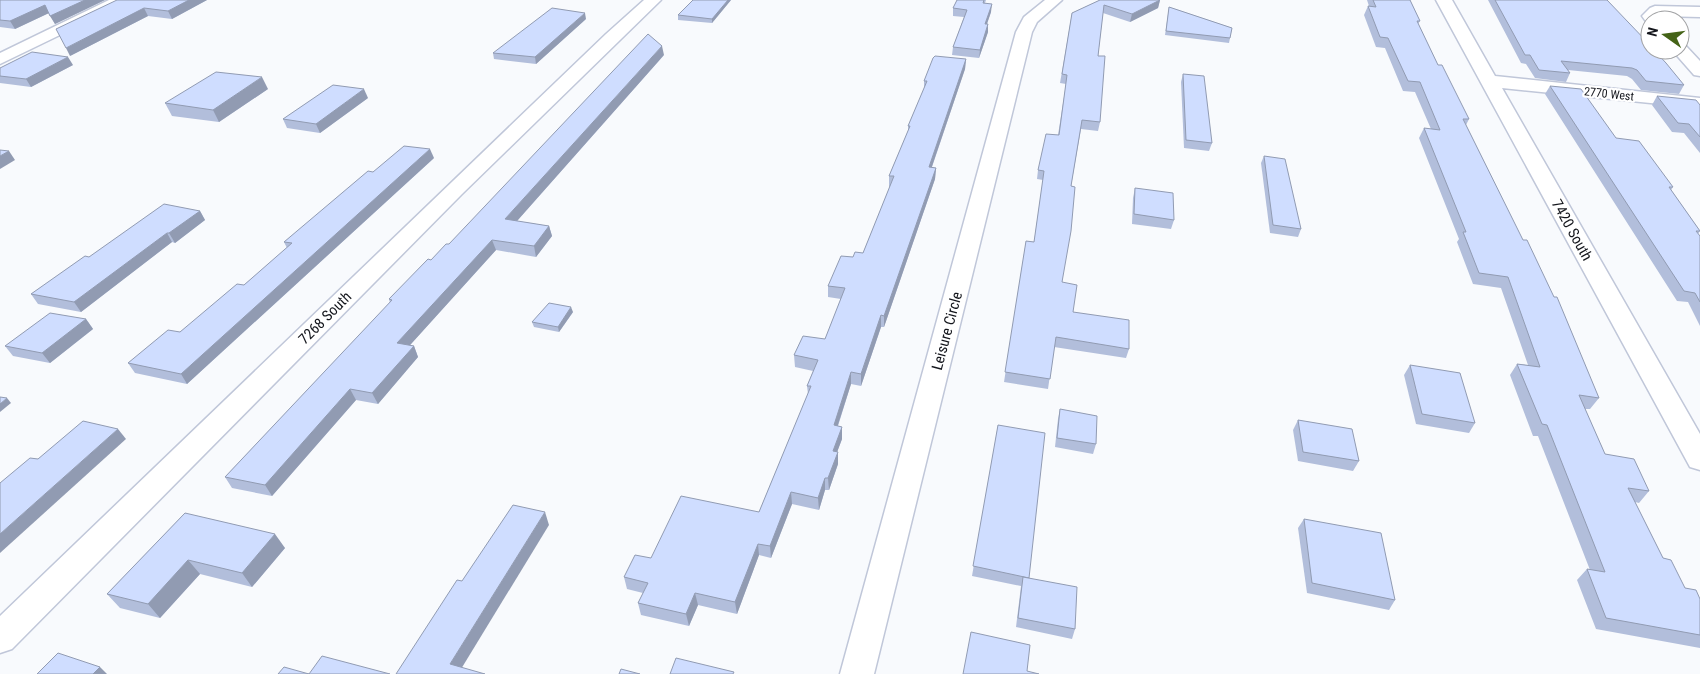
<svg xmlns="http://www.w3.org/2000/svg" width="1700" height="674" viewBox="0 0 1700 674" font-family="'Roboto Condensed',sans-serif">
<style>
.lines{fill:none;stroke-linecap:round;stroke-linejoin:round}
.street-casing{stroke:#c0c7d9;stroke-width:3}
.street{fill:#fff;fill-rule:evenodd}
.wall{fill:#b2bedb}
.shaded-wall{fill:#919bb2}
.building{fill:#cfddff;stroke:#919bb2}
.labels{text-anchor:middle;dominant-baseline:central;stroke-width:4.5;stroke-linejoin:round;paint-order:stroke}
.far-street-label{font-size:12px;fill:#14161c;stroke:#fff}
.street-label{font-size:15px;fill:#14161c;stroke:#fff}
</style>
<rect width="100%" height="100%" fill="#f8fafd"/>
<g class="lines">
<defs>
<g id="street">
<path d="M109 0H129L126 3 0 64V53Z"/>
<path d="M644 0H661L462 194 12 649 0 653V616L606 34Z"/>
<path d="M1045 0H1062L1037 22 1032 32 874 674H840L1016 32 1024 17Z"/>
<path d="M1436 0H1452L1495 76 1700 98V108L1502 88 1700 434V470L1690 467Z"/>
<path d="M1655 6 1700 7V17L1659 16 1661 20H1650V24L1647 23 1642 16 1650 8Z"/>
<path d="M1680 44 1686 46 1700 61V76L1694 75 1672 50H1680Z"/>
</g>
</defs>
<use href="#street" class="street-casing"/>
<use href="#street" class="street"/>
</g>
<g class="wall">
<path d="M0 0H105L55 24 49 13 15 29 0 27Z"/>
<path d="M117 0H207L172 19 148 16 70 56Z"/>
<path d="M731 0 712 23 678 20V15Z"/>
<path d="M957 0H986L985 3 991 12 987 24 988 32 979 58 952 55 953 47 964 17 953 16V8Z"/>
<path d="M1100 0H1160L1158 8 1130 22 1103 13 1098 56 1100 122 1098 131 1081 129 1071 186 1062 282 1073 312 1129 349 1126 358 1054 347 1048 389 1004 382 1026 241 1034 242 1043 180 1037 179 1038 170 1058 135 1066 84 1060 83 1072 13Z"/>
<path d="M1367 0H1410L1420 21 1418 24 1438 65 1469 119 1466 125 1599 398 1590 409H1585L1605 454 1649 491 1639 503 1635 502 1663 558 1685 588 1700 599V648L1596 629 1577 580 1587 569 1590 570 1538 436H1533L1510 375 1517 364 1528 365 1501 288 1473 284 1457 242 1459 239 1419 138 1424 128 1431 129 1415 92 1403 91 1385 48 1376 47 1364 15 1368 6H1369Z"/>
<path d="M1488 0H1566L1684 85 1679 94 1641 90 1632 79 1627 76 1568 70 1570 73 1566 82 1535 78 1526 64 1521 63Z"/>
<path d="M1169 7 1232 28 1229 43 1165 35Z"/>
<path d="M586 19 536 64 494 59 493 53Z"/>
<path d="M664 55 517 221 549 226 552 236 536 257 496 250 410 345 414 346 418 357 378 404 356 400 272 496 232 488 225 477 390 303 389 299 449 244Z"/>
<path d="M966 59 965 69 932 167 936 168 935 179 884 327H881L861 386 851 384 838 426 842 427V439L837 452 838 464 829 490H825L819 510 792 504 771 558 759 555 737 614 698 605 689 626 641 615 638 603 643 593 627 589 624 577 651 558 759 512 808 394 807 386 813 371 795 367 794 355 825 339 841 299 828 297V286L853 257 863 253 890 187H889V176L908 131V126L924 89V81Z"/>
<path d="M73 65 31 87 0 83V68Z"/>
<path d="M1183 74 1212 143 1209 151 1184 148 1181 82Z"/>
<path d="M1550 86 1616 138 1673 187 1671 190 1700 231 1698 234 1700 236V326L1688 302 1677 301 1545 94Z"/>
<path d="M268 89 219 122 172 116 165 103Z"/>
<path d="M1657 96 1700 105V153L1684 133 1672 132 1652 105Z"/>
<path d="M368 98 320 133 287 128 283 119Z"/>
<path d="M1264 156 1301 229 1298 237 1270 233 1261 163Z"/>
<path d="M434 158 187 384 135 373 128 363 180 332 244 285 287 248 284 242 373 172Z"/>
<path d="M1135 188 1174 220 1171 229 1132 224 1133 198Z"/>
<path d="M200 211 205 220 175 243 172 242 81 312 38 304 31 294 89 257Z"/>
<path d="M573 312 559 332 534 327 532 322Z"/>
<path d="M86 319 93 329 50 363 13 356 5 346Z"/>
<path d="M1410 365 1475 423 1469 433 1416 424 1404 375Z"/>
<path d="M1060 409 1096 444 1093 454 1055 447 1058 419Z"/>
<path d="M1298 420 1359 461 1353 471 1298 461 1293 430Z"/>
<path d="M998 425 1029 578 1075 629 1072 639 1016 627 1021 586 972 576Z"/>
<path d="M185 513 285 548 252 587 200 574 160 618 120 608 107 594Z"/>
<path d="M1304 519 1395 600 1389 610 1307 593 1298 528Z"/>
</g>
<g class="shaded-wall">
<path d="M85 0H105L55 24 50 16Z"/>
<path d="M189 0H207L172 19 168 11Z"/>
<path d="M728 0H731L712 23V19Z"/>
<path d="M1160 0 1158 8 1130 22 1132 14Z"/>
<path d="M992 4 991 12 984 32 985 24Z"/>
<path d="M45 5 49 13 15 29 10 21Z"/>
<path d="M144 8 148 16 70 56 66 48Z"/>
<path d="M585 13 586 19 536 64 535 57Z"/>
<path d="M988 24V32L979 58 980 50Z"/>
<path d="M662 46 664 55 509 230 505 219Z"/>
<path d="M68 57 73 65 31 87 26 79Z"/>
<path d="M966 59 965 69 928 178 929 167Z"/>
<path d="M262 77 268 89 219 122 213 110Z"/>
<path d="M364 89 368 98 320 133 316 124Z"/>
<path d="M430 149 434 158 187 384 181 374Z"/>
<path d="M9 151 15 160 0 169V156Z"/>
<path d="M936 168 935 179 884 327V316Z"/>
<path d="M200 211 205 220 175 243 169 233Z"/>
<path d="M549 226 552 236 536 257 534 246Z"/>
<path d="M167 233 172 242 81 312 74 302Z"/>
<path d="M492 240 496 250 402 354 397 343Z"/>
<path d="M571 307 573 312 559 332 558 327Z"/>
<path d="M881 315V327L861 386V374Z"/>
<path d="M86 319 93 329 50 363 42 353Z"/>
<path d="M414 346 418 357 378 404 372 393Z"/>
<path d="M851 372V384L834 437V425Z"/>
<path d="M350 389 356 400 272 496 265 485Z"/>
<path d="M7 398 11 403 0 412V404Z"/>
<path d="M842 427V439L833 463V451Z"/>
<path d="M118 429 126 439 0 553V534Z"/>
<path d="M838 452V464L829 490 828 478Z"/>
<path d="M825 478V490L819 510 818 498Z"/>
<path d="M791 492 792 504 771 558 770 546Z"/>
<path d="M545 512 549 525 458 674 450 664Z"/>
<path d="M275 534 285 548 252 587 242 573Z"/>
<path d="M758 544 759 555 737 614 735 602Z"/>
<path d="M188 560 200 574 160 618 148 604Z"/>
<path d="M695 593 698 605 689 626 686 614Z"/>
<path d="M100 667 107 674H93Z"/>
</g>
<g class="building">
<path d="M0 0H85L50 16 45 5 10 21 0 20Z"/>
<path d="M117 0H189L168 11 144 8 66 48 56 29Z"/>
<path d="M693 0H728L712 19 678 15Z"/>
<path d="M957 0H984L983 3 992 4 985 24H988L980 50 953 47 967 10 953 8Z"/>
<path d="M1100 0H1160L1132 14 1104 5 1098 56H1105L1100 122 1082 120 1071 186 1075 187 1071 231 1062 282 1077 285 1073 312 1129 320V349L1056 337 1050 379 1005 372 1026 241 1034 242 1044 171 1038 170 1046 134 1059 135 1067 75 1062 74 1072 13Z"/>
<path d="M1373 0H1410L1420 21H1417L1438 65H1442L1469 119H1463L1523 240H1527L1554 297H1557L1599 398 1579 395 1605 454 1634 459 1649 491 1628 488 1663 558 1671 560 1685 588 1696 590 1700 599V635L1606 618 1587 569 1605 572 1547 425 1542 424 1517 364 1540 367 1508 277 1479 273 1463 232H1466L1424 128 1440 130 1420 82 1408 81 1388 38 1380 37 1368 6 1376 7Z"/>
<path d="M1495 0H1607L1650 45V50H1654L1666 63 1684 85 1646 81 1637 70 1632 68 1561 61 1570 73 1539 70 1530 55H1525Z"/>
<path d="M1169 7 1232 28 1230 38 1166 31Z"/>
<path d="M552 8 585 13 535 57 493 53Z"/>
<path d="M648 34 662 46 505 219 549 226 534 246 492 240 397 343 414 346 372 393 350 389 265 485 225 477 392 300 389 299 428 259 431 260 446 244H449Z"/>
<path d="M32 52 68 57 26 79 0 76V68Z"/>
<path d="M935 56 966 59 929 167 936 168 884 316 881 315 861 374 851 372 834 425 842 427 833 451 838 452 828 478H825L818 498 791 492 770 546 758 544 735 602 695 593 686 614 638 603 648 583 624 577 635 555 651 558 681 496 759 512 811 386H807L818 360 794 355 803 336 825 339 845 288 828 286 841 256 853 257 855 252 863 253 894 176H889L910 126H908L927 81H924L933 58Z"/>
<path d="M216 72 262 77 213 110 165 103Z"/>
<path d="M1183 74 1204 76 1212 143 1186 140Z"/>
<path d="M333 85 364 89 316 124 283 119Z"/>
<path d="M1550 86 1581 89 1616 138 1639 141 1673 187H1669L1700 231H1696L1700 236V302L1695 293 1684 291Z"/>
<path d="M1657 96 1696 100 1700 105V137L1689 124 1678 123Z"/>
<path d="M404 146 430 149 181 374 128 363 168 330 180 332 237 284 244 285 292 243 284 242 368 171 373 172Z"/>
<path d="M0 150 9 151 0 156Z"/>
<path d="M1264 156 1285 159 1301 229 1273 225Z"/>
<path d="M1135 188 1173 193 1174 220 1134 214Z"/>
<path d="M164 204 200 211 169 233H167L74 302 31 294 85 256 89 257Z"/>
<path d="M549 303 571 307 558 327 532 322Z"/>
<path d="M50 313 86 319 42 353 5 346Z"/>
<path d="M1410 365 1460 373 1475 423 1422 414Z"/>
<path d="M0 397 7 398 0 404Z"/>
<path d="M1060 409 1097 416 1096 444 1057 438Z"/>
<path d="M1298 420 1352 429 1359 461 1303 452Z"/>
<path d="M83 421 118 429 0 534V483L30 458 38 459Z"/>
<path d="M998 425 1045 433 1029 578 973 566Z"/>
<path d="M513 505 545 512 450 664 485 674H396L457 580 462 581Z"/>
<path d="M185 513 275 534 242 573 188 560 148 604 107 594Z"/>
<path d="M1304 519 1381 533 1395 600 1312 583Z"/>
<path d="M1023 577 1077 587 1075 629 1018 618Z"/>
<path d="M971 632 1030 645 1027 671 1039 674H963Z"/>
<path d="M58 653 100 667 93 674H37Z"/>
<path d="M322 656 390 674H278L284 667 309 674Z"/>
<path d="M676 658 734 672 733 674H670Z"/>
<path d="M621 669 640 674H619Z"/>
</g>
<g class="labels">
<g class="far-street-label">
<text transform="translate(1609 94) rotate(6)">2770 West</text>
</g>
<g class="street-label">
<text transform="translate(1572 230) rotate(61)">7420 South</text>
<text transform="translate(325 318) rotate(-45)">7268 South</text>
<text transform="translate(947 331) rotate(-75)">Leisure Circle</text>
</g>
</g>
<g transform="translate(1665 35) rotate(284)"><circle r="24" fill="#ffffff" stroke="#a1a2a4"/>
<path d="M0-4L9 19L0 12L-9 19Z" fill="#446317"/>
<text y="-8" font-size="14" font-weight="bold" text-anchor="middle" fill="#14161c">N</text>
</g>
</svg>
